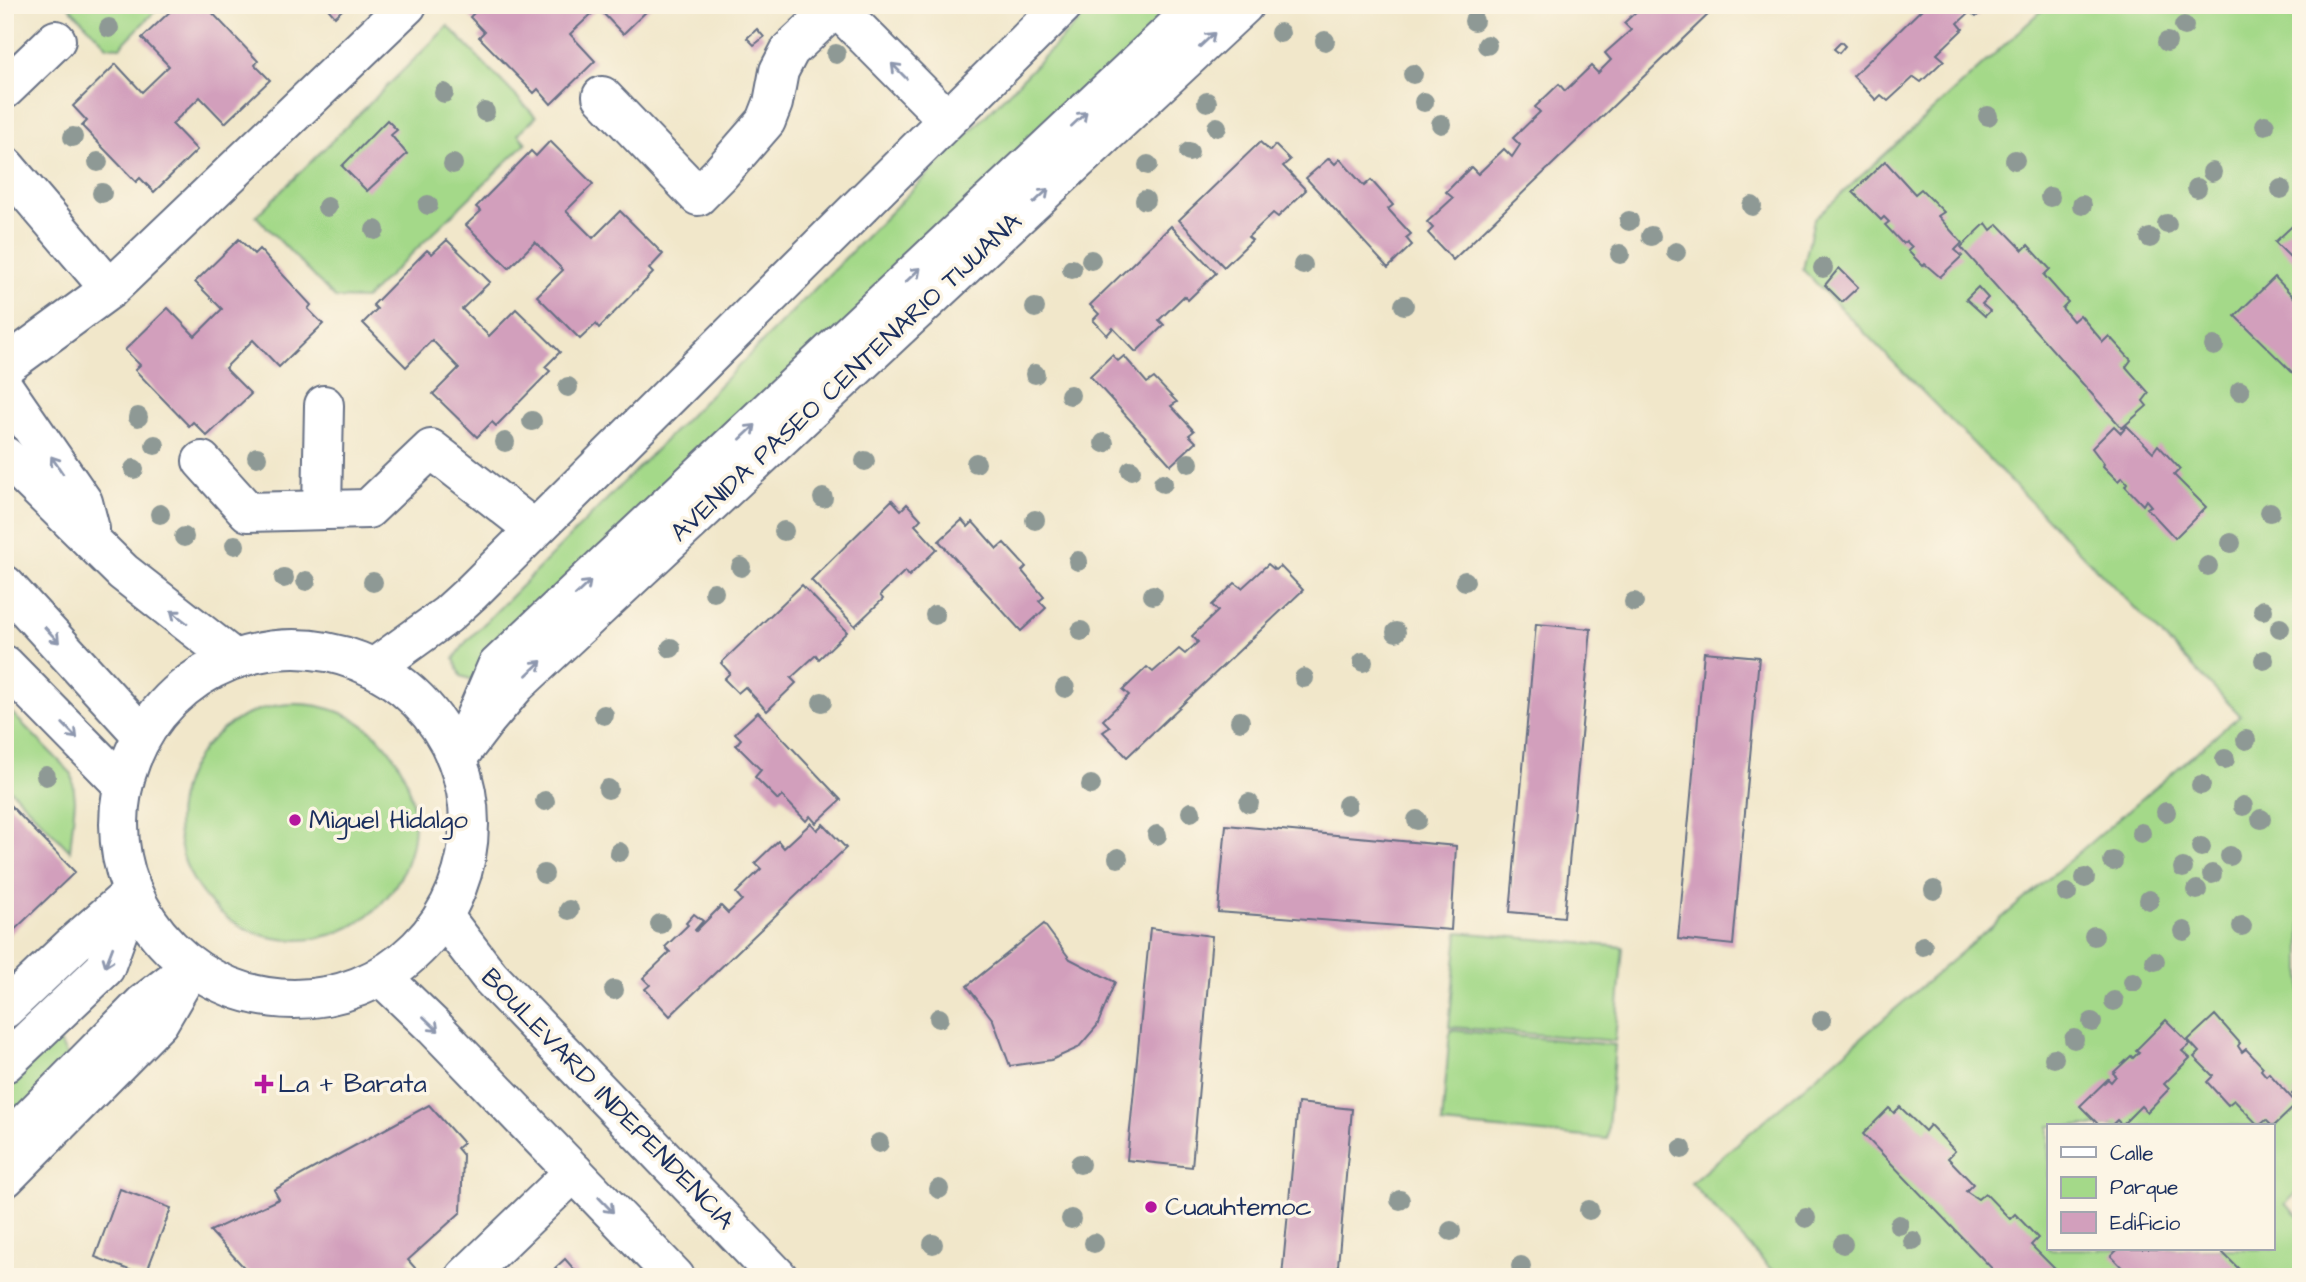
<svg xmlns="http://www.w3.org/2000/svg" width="2306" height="1282" viewBox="0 0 2306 1282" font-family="'Architects Daughter',sans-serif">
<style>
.green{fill:#a4d989;stroke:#608474;stroke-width:2;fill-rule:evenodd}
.building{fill:#d29fbc}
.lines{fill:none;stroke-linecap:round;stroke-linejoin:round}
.minor-casing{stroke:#666f84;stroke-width:42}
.major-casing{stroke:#666f84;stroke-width:42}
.minor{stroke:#fff;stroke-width:38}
.major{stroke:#fff;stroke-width:38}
.tree{fill:#8e9995}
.oneway{stroke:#8d97ae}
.poi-dot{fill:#b5179e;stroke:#fcf5e5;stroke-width:2.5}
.labels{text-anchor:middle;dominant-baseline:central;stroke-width:7;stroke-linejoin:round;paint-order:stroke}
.street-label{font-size:26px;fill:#1b2f5e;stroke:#fcf5e5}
.poi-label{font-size:26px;fill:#1b2f5e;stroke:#fcf5e5;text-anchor:start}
</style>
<rect width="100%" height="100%" fill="#fcf5e5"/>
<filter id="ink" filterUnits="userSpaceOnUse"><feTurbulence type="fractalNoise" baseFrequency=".0143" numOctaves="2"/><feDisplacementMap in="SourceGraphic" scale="14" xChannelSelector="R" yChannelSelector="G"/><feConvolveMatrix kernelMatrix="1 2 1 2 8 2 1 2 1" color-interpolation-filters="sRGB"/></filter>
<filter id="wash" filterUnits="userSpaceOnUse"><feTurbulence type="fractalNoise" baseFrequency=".00686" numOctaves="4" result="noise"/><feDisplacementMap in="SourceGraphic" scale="28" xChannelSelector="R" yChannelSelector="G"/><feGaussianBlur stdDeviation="1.57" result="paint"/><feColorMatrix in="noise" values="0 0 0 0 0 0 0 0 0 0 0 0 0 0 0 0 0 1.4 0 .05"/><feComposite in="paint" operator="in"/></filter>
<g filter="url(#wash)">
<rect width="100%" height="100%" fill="#f1e7ca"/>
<g class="green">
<path d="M67 5H161L120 47 107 46Z"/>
<path d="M1095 5H1199L479 682 461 676 454 659 466 642Z"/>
<path d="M2048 5H2301V1189L2285 1204 2301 1218V1277H1778L1691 1183 2240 715 1803 270 1814 219ZM2049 1126H2273V1249H2049Z"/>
<path d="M448 26 536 117 518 134 526 143 365 299 335 298 256 216Z"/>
<circle cx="296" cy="822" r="118"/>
<path d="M5 706 72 774 75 800 70 851 5 784Z"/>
<path d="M1458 932 1623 947 1615 1041 1449 1027Z"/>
<path d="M1450 1030 1615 1045 1607 1139 1442 1124Z"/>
<path d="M53 1032 71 1062 5 1126V1078Z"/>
</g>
<g id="blocks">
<g class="building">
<path d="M177 5H196L201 10 206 6 258 61 255 65 270 80 225 123 200 97 172 124 197 150 154 192 140 178 136 182 82 126 87 121 73 106 116 64 142 92 169 66 142 38Z"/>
<path d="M325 5H347L335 17Z"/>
<path d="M482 5H653L623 34 598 8 570 34 595 61 551 104 538 89 534 93 479 37 484 32 470 17Z"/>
<path d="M1643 5H1652L1654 8 1657 5H1713L1715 8 1453 260 1428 233 1433 228 1427 222 1453 198 1446 192 1471 167 1478 174 1504 149 1512 157 1520 145 1513 138 1540 112 1535 107 1559 84 1565 91 1591 66 1598 73 1611 60 1605 53 1631 30 1624 23Z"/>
<path d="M1926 5H1988L1976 17 1970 12 1958 23 1963 29 1937 54 1944 60 1921 82 1914 77 1888 101 1881 95 1876 100 1853 76Z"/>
<path d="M757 29 764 37 754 45 747 38Z"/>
<path d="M1841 42 1845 46 1839 53 1834 49Z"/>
<path d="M387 120 397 130 391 135 407 154 367 191 342 166Z"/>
<path d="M550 141 593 184 566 211 593 238 620 211 663 254 649 269 653 273 599 328 596 324 580 339 537 296 563 270 535 242 509 268 466 225 481 211 476 207 531 151 536 156Z"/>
<path d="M1260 142 1270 151 1275 145 1290 160 1283 166 1306 190 1278 217 1273 213 1248 237 1252 240 1224 267 1179 220Z"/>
<path d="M1329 158 1335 164 1340 159 1364 186 1371 180 1393 205 1388 209 1411 234 1406 238 1412 245 1388 268 1306 178Z"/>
<path d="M1885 161 1915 194 1921 189 1944 212 1938 216 1962 243 1955 250 1962 256 1940 277 1925 264 1923 266 1908 251 1912 247 1906 241 1903 244 1885 225 1889 222 1884 217 1881 220 1853 192Z"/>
<path d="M2301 218V268L2275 242Z"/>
<path d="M1986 223 1991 230 1998 224 2023 250 2028 245 2050 269 2044 275 2068 302 2062 308 2073 321 2080 315 2103 342 2109 336 2131 360 2126 367 2149 393 2143 401 2147 406 2122 428 1961 247Z"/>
<path d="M1171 226 1216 273 1188 300 1184 296 1159 320 1164 325 1136 352 1113 328 1107 335 1093 320 1099 314 1090 305Z"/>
<path d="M239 239 254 254 259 249 311 305 308 309 323 324 279 367 253 340 225 368 251 394 207 436 193 422 189 426 135 370 140 365 125 350 168 308 195 336 222 309 195 282Z"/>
<path d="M447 240 490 282 462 309 489 336 516 309 560 352 545 367 550 371 496 426 492 422 477 437 433 394 459 368 432 340 406 367 363 323 377 309 373 305 427 250 432 254Z"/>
<path d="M1839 268 1858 287 1842 302 1825 285Z"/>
<path d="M2275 277 2301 305V381L2235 316Z"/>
<path d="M1978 287 1988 298 1982 304 1990 311 1985 316 1966 299Z"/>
<path d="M1112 355 1118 361 1124 356 1147 383 1154 378 1177 402 1171 406 1194 431 1189 435 1196 442 1171 465 1090 376Z"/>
<path d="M2114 426 2121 433 2127 426 2153 452 2158 445 2180 469 2174 475 2206 507 2175 538 2147 508 2151 506 2146 500 2143 505 2125 486 2127 483 2122 477 2118 481 2103 466 2104 464 2092 448Z"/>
<path d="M892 500 901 510 907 504 921 519 915 525 937 549 909 576 905 571 880 595 883 599 855 626 811 580Z"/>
<path d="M962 520 968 527 973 522 997 549 1004 543 1026 567 1022 571 1044 597 1039 601 1046 608 1021 631 939 541Z"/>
<path d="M1268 564 1275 570 1280 566 1303 590 1127 757 1103 732 1110 727 1103 720 1129 695 1123 690 1147 667 1153 672 1179 649 1185 654 1198 642 1192 636 1218 611 1212 605 1235 583 1242 588Z"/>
<path d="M802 585 847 632 819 659 816 655 791 678 796 683 767 711 745 687 738 693 724 679 730 673 721 663Z"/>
<path d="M1536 624 1591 629 1564 917 1510 912Z"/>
<path d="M1704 652 1759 657 1733 945 1678 939Z"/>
<path d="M758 712 841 800 816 823 810 816 806 821 782 796 778 800 755 777 761 770 736 745 741 739 735 733Z"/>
<path d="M5 800 75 872 5 939Z"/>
<path d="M811 823 817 830 823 824 846 848 670 1016 645 989 650 985 643 978 670 952 665 947 688 925 686 923 694 914 703 921 695 930 696 931 721 906 728 913 742 900 736 893 761 869 755 863 778 841 784 848Z"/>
<path d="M1226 825 1456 846 1451 930 1218 912Z"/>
<path d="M1044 924 1070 959 1115 982 1097 1026 1078 1048 1051 1060 1010 1066 993 1020 967 986Z"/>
<path d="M1150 928 1212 936 1192 1167 1127 1160Z"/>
<path d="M2215 1015 2240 1043 2238 1046 2242 1052 2246 1049 2263 1067 2261 1070 2266 1076 2269 1073 2297 1104 2273 1127 2266 1120 2259 1126 2234 1100 2228 1105 2207 1082 2213 1076 2194 1057 2199 1052 2188 1040Z"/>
<path d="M2166 1020 2190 1044 2182 1051 2190 1058 2164 1084 2169 1089 2147 1112 2141 1106 2122 1125 2117 1120 2111 1126H2100L2080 1106 2108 1079 2111 1082 2116 1076 2113 1073 2131 1056 2133 1058 2139 1052 2136 1050Z"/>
<path d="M2301 1085V1103L2292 1094Z"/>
<path d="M1298 1103 1352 1109 1337 1277H1282Z"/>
<path d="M429 1105 463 1143 457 1148 463 1155 461 1212 408 1260 423 1277H253L210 1231 279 1199 274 1190Z"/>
<path d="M1900 1107 1925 1131 1930 1125 1955 1151 1948 1158 1973 1184 1966 1191 1978 1199 1985 1193 2010 1219 2015 1214 2038 1238 2031 1245 2056 1270 2050 1277H2000L1863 1134 1889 1108 1894 1113Z"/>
<path d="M120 1189 171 1208 145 1276 95 1257Z"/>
<path d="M2118 1249H2219L2247 1277H2131L2111 1256Z"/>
<path d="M565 1259 581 1277H563L555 1268Z"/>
</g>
</g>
</g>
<g filter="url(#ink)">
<use href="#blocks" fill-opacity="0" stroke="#666f84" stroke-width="2"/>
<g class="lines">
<defs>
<g id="minor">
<path d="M834 5 947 119"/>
<path d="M5 89 56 40"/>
<path d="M602 96 698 196 719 175 766 121 773 103 779 71 790 50 836 7"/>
<path d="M5 166 110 289"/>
<path d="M5 366 110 289 407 5"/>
<path d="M202 461 248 512 368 509 431 449 534 529"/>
<path d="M322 510 324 405"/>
<path d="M5 665 123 785"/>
<path d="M467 736 497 666 1199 5"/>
<path d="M5 1063 105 968 132 893"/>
<path d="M5 1144 143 1004 191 967"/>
<path d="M465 1277 574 1172"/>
</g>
<g id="major">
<path d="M5 389 83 502 90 529"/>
<path d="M5 456 123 572 233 658"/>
<path d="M5 585 142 735"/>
<circle cx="294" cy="824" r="175"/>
<path d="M375 667 447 615 470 594 1063 5"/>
<path d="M458 757 487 719 516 685 1244 5"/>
<path d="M444 917 490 977 778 1277"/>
<path d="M382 977 434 1027 675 1277"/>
<path d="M5 1009 77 941 132 893"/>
<path d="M5 1178 159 1022 191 967"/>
</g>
</defs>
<use href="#minor" class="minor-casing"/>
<use href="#major" class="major-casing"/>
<use href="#minor" class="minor"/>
<use href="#major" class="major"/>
</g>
<g class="tree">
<circle cx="1474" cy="21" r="10"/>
<circle cx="2184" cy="26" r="10"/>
<circle cx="109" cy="28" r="10"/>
<circle cx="1280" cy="33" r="10"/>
<circle cx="1325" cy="41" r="10"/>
<circle cx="2167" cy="42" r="10"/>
<circle cx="1487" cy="45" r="10"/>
<circle cx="836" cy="54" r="10"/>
<circle cx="1413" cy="74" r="10"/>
<circle cx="444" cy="93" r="10"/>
<circle cx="1207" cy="102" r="10"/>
<circle cx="1424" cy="102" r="10"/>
<circle cx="485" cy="112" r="10"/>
<circle cx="1988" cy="116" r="10"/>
<circle cx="1441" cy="124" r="10"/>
<circle cx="2265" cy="125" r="10"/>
<circle cx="1217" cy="127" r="10"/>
<circle cx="73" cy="137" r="10"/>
<circle cx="1189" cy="152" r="10"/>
<circle cx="2015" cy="160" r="10"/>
<circle cx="98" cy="162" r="10"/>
<circle cx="453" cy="164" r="10"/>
<circle cx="1148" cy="165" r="10"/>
<circle cx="2212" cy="172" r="10"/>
<circle cx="2197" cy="188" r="10"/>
<circle cx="2281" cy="189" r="10"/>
<circle cx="102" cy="193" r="10"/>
<circle cx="2050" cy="197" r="10"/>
<circle cx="1145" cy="200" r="10"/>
<circle cx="428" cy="205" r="10"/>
<circle cx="2082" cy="205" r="10"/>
<circle cx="1752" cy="206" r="10"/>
<circle cx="327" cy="207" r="10"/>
<circle cx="1629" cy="221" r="10"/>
<circle cx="2167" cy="224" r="10"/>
<circle cx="375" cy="230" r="10"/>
<circle cx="1651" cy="236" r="10"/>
<circle cx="2150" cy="238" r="10"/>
<circle cx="1676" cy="252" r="10"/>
<circle cx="1620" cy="254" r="10"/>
<circle cx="1091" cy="260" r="10"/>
<circle cx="1303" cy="265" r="10"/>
<circle cx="1823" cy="268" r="10"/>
<circle cx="1072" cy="269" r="10"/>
<circle cx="1404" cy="305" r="10"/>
<circle cx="1035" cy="308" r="10"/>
<circle cx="2214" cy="346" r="10"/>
<circle cx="1035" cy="374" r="10"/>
<circle cx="568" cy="387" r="10"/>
<circle cx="2240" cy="391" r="10"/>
<circle cx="1070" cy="395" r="10"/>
<circle cx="138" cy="417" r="10"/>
<circle cx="532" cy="421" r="10"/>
<circle cx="505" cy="442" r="10"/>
<circle cx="1104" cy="443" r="10"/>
<circle cx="155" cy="445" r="10"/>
<circle cx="257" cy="457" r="10"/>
<circle cx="865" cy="461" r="10"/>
<circle cx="976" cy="463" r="10"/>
<circle cx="1189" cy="463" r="10"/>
<circle cx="134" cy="469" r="10"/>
<circle cx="1131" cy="470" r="10"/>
<circle cx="1163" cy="483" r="10"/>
<circle cx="823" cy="498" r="10"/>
<circle cx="2270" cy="512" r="10"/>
<circle cx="160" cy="514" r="10"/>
<circle cx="1035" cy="520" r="10"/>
<circle cx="784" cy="531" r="10"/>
<circle cx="184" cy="537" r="10"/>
<circle cx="2231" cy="543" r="10"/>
<circle cx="235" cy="545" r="10"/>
<circle cx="1078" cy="561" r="10"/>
<circle cx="2208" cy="566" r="10"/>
<circle cx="741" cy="567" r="10"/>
<circle cx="284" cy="578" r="10"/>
<circle cx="306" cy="581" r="10"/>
<circle cx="1465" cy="581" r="10"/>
<circle cx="373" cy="582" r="10"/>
<circle cx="714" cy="592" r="10"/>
<circle cx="1153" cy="595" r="10"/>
<circle cx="1634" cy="602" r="10"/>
<circle cx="2263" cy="610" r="10"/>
<circle cx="935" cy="615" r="10"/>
<circle cx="2280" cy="628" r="10"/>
<circle cx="1081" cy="631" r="10"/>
<circle cx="1396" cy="632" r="10"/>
<circle cx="671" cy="648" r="10"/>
<circle cx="2264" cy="660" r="10"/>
<circle cx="1363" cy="662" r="10"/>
<circle cx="1304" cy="678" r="10"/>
<circle cx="1065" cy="688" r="10"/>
<circle cx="822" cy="702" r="10"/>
<circle cx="604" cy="715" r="10"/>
<circle cx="1240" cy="721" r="10"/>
<circle cx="2246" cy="740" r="10"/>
<circle cx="2225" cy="759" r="10"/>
<circle cx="46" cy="776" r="10"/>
<circle cx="1091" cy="785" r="10"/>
<circle cx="2201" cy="785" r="10"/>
<circle cx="608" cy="789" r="10"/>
<circle cx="545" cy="801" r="10"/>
<circle cx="1249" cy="803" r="10"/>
<circle cx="1347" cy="805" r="10"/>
<circle cx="2243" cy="806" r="10"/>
<circle cx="1191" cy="812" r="10"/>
<circle cx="2166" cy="812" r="10"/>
<circle cx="2261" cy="819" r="10"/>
<circle cx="1417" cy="820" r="10"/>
<circle cx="2141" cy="833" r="10"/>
<circle cx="1157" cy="835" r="10"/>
<circle cx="2201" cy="847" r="10"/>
<circle cx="619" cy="852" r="10"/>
<circle cx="2230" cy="856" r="10"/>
<circle cx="1118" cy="858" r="10"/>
<circle cx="2113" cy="861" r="10"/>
<circle cx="2183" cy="868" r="10"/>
<circle cx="544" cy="874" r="10"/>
<circle cx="2212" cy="874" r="10"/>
<circle cx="2085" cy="878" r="10"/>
<circle cx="1934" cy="890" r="10"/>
<circle cx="2197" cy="890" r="10"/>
<circle cx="2067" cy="893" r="10"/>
<circle cx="2149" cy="900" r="10"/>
<circle cx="569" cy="910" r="10"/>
<circle cx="660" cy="924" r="10"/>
<circle cx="2242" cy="926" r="10"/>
<circle cx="2184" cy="931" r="10"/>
<circle cx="2094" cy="936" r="10"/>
<circle cx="1923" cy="946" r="10"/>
<circle cx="2155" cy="961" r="10"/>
<circle cx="2133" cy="982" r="10"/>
<circle cx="614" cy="990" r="10"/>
<circle cx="2114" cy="1001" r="10"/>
<circle cx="939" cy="1018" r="10"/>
<circle cx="1822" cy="1020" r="10"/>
<circle cx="2092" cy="1022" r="10"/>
<circle cx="2074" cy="1039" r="10"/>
<circle cx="2054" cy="1058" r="10"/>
<circle cx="879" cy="1143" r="10"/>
<circle cx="1682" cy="1149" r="10"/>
<circle cx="1080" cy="1164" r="10"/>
<circle cx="939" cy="1189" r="10"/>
<circle cx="1400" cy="1200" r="10"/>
<circle cx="1589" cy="1210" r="10"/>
<circle cx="1806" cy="1218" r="10"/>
<circle cx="1071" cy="1219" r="10"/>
<circle cx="1899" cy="1225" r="10"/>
<circle cx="1451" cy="1231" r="10"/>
<circle cx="1913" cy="1241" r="10"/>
<circle cx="1094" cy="1243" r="10"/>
<circle cx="933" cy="1244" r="10"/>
<circle cx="1843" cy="1244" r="10"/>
<circle cx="1521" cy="1266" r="10"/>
</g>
<defs><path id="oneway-shaft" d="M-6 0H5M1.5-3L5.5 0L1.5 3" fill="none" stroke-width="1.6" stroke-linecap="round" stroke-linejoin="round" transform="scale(1.75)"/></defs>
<g class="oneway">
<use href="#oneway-shaft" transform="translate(1207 40) rotate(-43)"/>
<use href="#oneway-shaft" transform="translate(899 71) rotate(-135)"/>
<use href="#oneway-shaft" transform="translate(1079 119) rotate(-43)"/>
<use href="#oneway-shaft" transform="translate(1041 196) rotate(-43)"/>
<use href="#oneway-shaft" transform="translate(913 275) rotate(-43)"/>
<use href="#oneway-shaft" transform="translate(748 432) rotate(-43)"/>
<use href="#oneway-shaft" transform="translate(57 465) rotate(-124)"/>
<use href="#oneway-shaft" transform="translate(583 588) rotate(-43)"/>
<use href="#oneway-shaft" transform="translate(179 617) rotate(-142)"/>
<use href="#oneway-shaft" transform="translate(52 635) rotate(47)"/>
<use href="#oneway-shaft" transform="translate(534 668) rotate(-44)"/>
<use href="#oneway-shaft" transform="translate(70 731) rotate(46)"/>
<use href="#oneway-shaft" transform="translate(109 957) rotate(111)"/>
<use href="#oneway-shaft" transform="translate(431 1024) rotate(44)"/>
<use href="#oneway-shaft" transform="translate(606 1205) rotate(46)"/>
</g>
</g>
<g class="poi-dot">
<circle cx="295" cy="820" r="7"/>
<path d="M260.5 1073.5h7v7h7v7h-7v7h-7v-7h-7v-7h7z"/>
<circle cx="1151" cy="1207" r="7"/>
</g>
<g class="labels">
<g class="street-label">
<text transform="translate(846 377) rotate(-43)">AVENIDA PASEO CENTENARIO TIJUANA</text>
<text transform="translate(608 1099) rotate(46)">BOULEVARD INDEPENDENCIA</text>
</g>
<g class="poi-label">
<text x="309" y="820">Miguel Hidalgo</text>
<text x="278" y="1084">La + Barata</text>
<text x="1165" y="1207">Cuauhtemoc</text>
</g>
</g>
<rect width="2306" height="1282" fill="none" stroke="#fcf5e5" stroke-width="28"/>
<rect x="2047" y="1124" width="228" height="126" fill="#fcf5e5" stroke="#a2a6af" stroke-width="2"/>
<rect x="2061" y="1147" width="35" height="10" fill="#ffffff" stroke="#a2a6af" stroke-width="2"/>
<text x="2110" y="1160" font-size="21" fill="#1b2f5e">Calle</text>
<rect x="2061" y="1177" width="35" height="21" fill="#a4d989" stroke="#a2a6af" stroke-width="2"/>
<text x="2110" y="1194" font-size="21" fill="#1b2f5e">Parque</text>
<rect x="2061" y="1212" width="35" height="21" fill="#d29fbc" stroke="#a2a6af" stroke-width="2"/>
<text x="2110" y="1230" font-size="21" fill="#1b2f5e">Edificio</text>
</svg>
